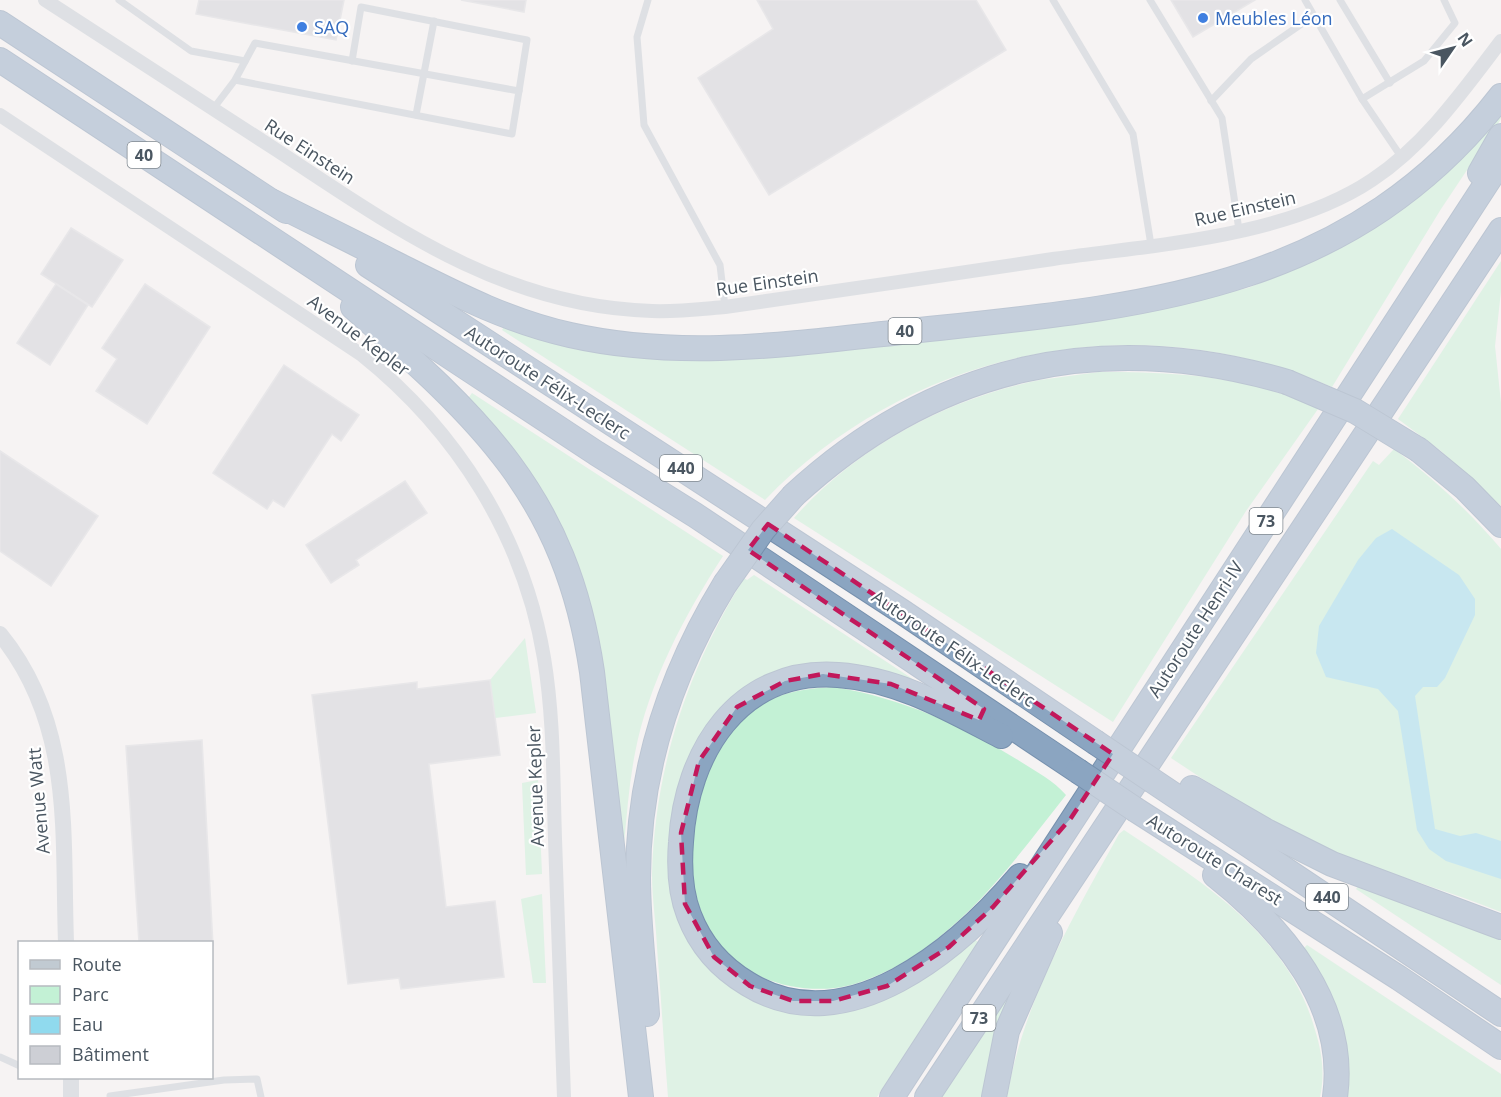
<svg xmlns="http://www.w3.org/2000/svg" width="1501" height="1097" viewBox="0 0 1501 1097" font-family="'Open Sans',sans-serif">
<style>
.green{fill:#c3f1d5}
.water{fill:#90daee}
.building{fill:#cdcfd5;stroke:#d7d9de;stroke-width:1.5}
.lines{fill:none;stroke-linecap:round;stroke-linejoin:round}
.motorway-casing{stroke:#7690ad;stroke-width:26}
.service{stroke:#c1cad2;stroke-width:7}
.minor{stroke:#c1cad2;stroke-width:14}
.tertiary{stroke:#c1cad2;stroke-width:16}
.motorway{stroke:#8ba5c1;stroke-width:24}
.motorway-bridge-casing{stroke:#7690ad;stroke-width:26;stroke-linecap:butt}
.motorway-bridge{stroke:#8ba5c1;stroke-width:24}
.marked{fill:none;stroke:#c2185b;stroke-width:4.5;stroke-dasharray:12 8;stroke-linejoin:round}
.shop-dot{fill:#3f7fe0;stroke:#fff;stroke-width:2}
.labels{text-anchor:middle;dominant-baseline:central;stroke-width:4.5;stroke-linejoin:round;paint-order:stroke}
.shield{fill:#fff;stroke:#808990;stroke-width:1.5}
.shield-label{font-size:16px;font-weight:bold;fill:#4a5661}
.shop-label{font-size:18px;fill:#366cbe;stroke:#fff;text-anchor:start}
.street-label{font-size:18px;fill:#4a5661;stroke:#fff}
</style>
<rect width="100%" height="100%" fill="#f5f3f3"/>
<g class="green">
<path d="M1501 113V119L1441 209 1332 387C1139 303 912 348 765 500L502 330 505 325 641 357 692 361 1120 315 1248 288 1323 256 1389 216 1430 186 1470 150Z"/>
<path d="M1501 261V291L1495 346 1501 403V506L1441 451 1398 419Z"/>
<path d="M1099 372C1172 372 1251 375 1318 409L1246 511 1113 722 794 518C855 448 948 398 1040 380 1059 377 1079 375 1099 372Z"/>
<path d="M472 393 723 556C684 616 649 682 635 753 629 783 627 814 624 844L598 643 584 584 559 528 467 400Z"/>
<path d="M1394 449C1434 479 1469 511 1501 549V912C1451 892 1400 877 1350 858 1287 834 1227 795 1171 758L1373 461 1379 465Z"/>
<path d="M754 575 928 689 763 680 682 786 699 950 809 1012 973 938 978 942 877 1097H668C664 1047 661 997 657 947 656 923 652 898 652 874 655 766 688 670 744 578L747 580Z"/>
<path d="M525 638 536 713 495 718 490 680Z"/>
<path d="M835 687C903 699 960 724 1018 760 1035 771 1053 780 1066 795 1021 852 979 911 918 953 896 968 862 985 835 988 790 993 737 976 713 936 672 870 688 755 754 709 779 692 806 688 835 687Z"/>
<path d="M538 780 542 874 526 875 522 783Z"/>
<path d="M1124 830C1201 881 1289 935 1315 1030 1322 1052 1325 1074 1320 1097H1007C1024 1000 1072 919 1119 834Z"/>
<path d="M1360 884 1457 919 1501 939V985L1356 889Z"/>
<path d="M542 894 546 983H533L521 899Z"/>
<path d="M1307 945 1501 1074V1097H1343L1302 950Z"/>
<path d="M1010 985 1016 988C1000 1024 989 1058 984 1097H936Z"/>
</g>
<path class="water" d="M1392 529 1459 575 1475 599V615L1445 678 1437 687H1423L1415 696 1435 829 1460 836 1476 833 1501 841V879L1446 861 1429 849 1417 830 1398 711 1378 689 1326 677 1316 653 1319 626 1358 560 1376 538Z"/>
<g class="building">
<path d="M199 0H344L336 40 196 14Z"/>
<path d="M461 0H526L524 12Z"/>
<path d="M757 0H976L1006 50 769 195 698 78 773 29Z"/>
<path d="M1171 0H1255L1193 37Z"/>
<path d="M71 228 123 260 92 307 41 274Z"/>
<path d="M56 284 88 305 50 365 17 343Z"/>
<path d="M145 284 210 327 147 424 96 391 117 359 102 348Z"/>
<path d="M284 365 359 415 341 441 332 434 284 507 273 500 267 509 213 473Z"/>
<path d="M0 451 98 516 51 586 0 551Z"/>
<path d="M405 481 427 513 356 560 359 565 331 583 306 545Z"/>
<path d="M490 680 500 755 429 764 446 907 495 901 504 977 401 989 399 978 348 984 312 695 417 682V689Z"/>
<path d="M202 740 213 946 212 942H139L126 746Z"/>
</g>
<g class="lines">
<defs>
<g id="motorway">
<path d="M0 23 286 211"/>
<path d="M0 60 596 453 695 515 1078 771"/>
<path d="M1480 173 1501 136"/>
<path d="M273 202C312 222 352 241 392 262 450 291 506 321 570 335 681 360 790 344 901 332 1133 307 1346 296 1501 96"/>
<path d="M368 265 901 611 1095 742"/>
<path d="M353 307C480 419 566 495 592 672L641 1097"/>
<path d="M1419 450 1465 488 1501 525"/>
<path d="M794 495C935 365 1103 328 1287 382"/>
<path d="M1001 736C949 709 898 679 838 675 738 668 686 753 681 842 679 867 680 892 689 915 700 944 721 968 748 984 847 1045 959 948 1020 876"/>
<path d="M1153 781 1501 1014"/>
<path d="M1192 788 1268 832 1332 864 1501 927"/>
<path d="M1136 810 1399 978 1501 1047"/>
<path d="M1215 875C1282 928 1348 1005 1335 1097"/>
<path d="M647 1014C644 969 638 923 638 878 638 771 670 674 725 584"/>
<path d="M892 1097 1501 161"/>
<path d="M927 1097 1501 230"/>
<path d="M994 1097 1007 1031 1050 933"/>
</g>
</defs>
<use href="#motorway" class="motorway-casing"/>
<g class="service">
<path d="M119 0 191 51 245 61"/>
<path d="M648 0 637 37 644 125 720 265 725 307"/>
<path d="M1053 0 1133 134 1151 245"/>
<path d="M1150 0 1222 118 1239 230"/>
<path d="M1305 0 1362 99 1402 158"/>
<path d="M1340 0 1390 83"/>
<path d="M352 61 361 7 527 40 519 91"/>
<path d="M1362 99 1424 61 1455 23 1444 0"/>
<path d="M1211 101 1251 59 1313 16"/>
<path d="M213 109 235 80 255 43 519 91 512 134 235 80"/>
<path d="M416 115 434 21"/>
<path d="M0 1057 20 1066"/>
<path d="M110 1096 224 1080 257 1079 261 1097"/>
</g>
<g class="minor">
<path d="M45 0C123 50 200 101 278 151 396 229 505 307 652 311 676 312 701 309 725 307 834 292 944 275 1053 259 1153 245 1287 237 1372 180 1425 145 1463 91 1501 41"/>
<path d="M0 115 362 355C457 431 524 537 544 658 554 718 553 779 555 839 558 925 561 1011 564 1097"/>
</g>
<g class="tertiary">
<path d="M0 634C74 725 62 833 66 942"/>
<path d="M71 1078V1097"/>
</g>
<use href="#motorway" class="motorway"/>
<defs>
<g id="motorway-bridge">
<path d="M1287 382 1355 411 1419 450"/>
<path d="M725 584 763 530 794 495"/>
<path d="M1095 742 1153 781"/>
<path d="M1078 771 1136 810"/>
</g>
</defs>
<use href="#motorway-bridge" class="motorway-bridge-casing"/>
<use href="#motorway-bridge" class="motorway-bridge"/>
</g>
<path d="M0 0H1501V1097H0ZM768 524 1113 754 1071 818 993 907 949 947 887 986 833 1001H793L750 986 714 957 685 904 681 833 699 761 737 707 785 681 823 674 891 684 979 720 984 709 748 550Z" fill="#f5f3f3" fill-opacity=".55" fill-rule="evenodd"/>
<path class="marked" d="M768 524 1113 754 1071 818 993 907 949 947 887 986 833 1001H793L750 986 714 957 685 904 681 833 699 761 737 707 785 681 823 674 891 684 979 720 984 709 748 550Z"/>
<g class="shop-dot">
<circle cx="1203" cy="18" r="6"/>
<circle cx="302" cy="27" r="6"/>
</g>
<g class="labels">
<g class="shield">
<rect x="127.5" y="142" width="33" height="26" rx="4.5"/>
<rect x="888.5" y="318" width="33" height="26" rx="4.5"/>
<rect x="660" y="455" width="42" height="26" rx="4.5"/>
<rect x="1249.5" y="508" width="33" height="26" rx="4.5"/>
<rect x="1306" y="884" width="42" height="26" rx="4.5"/>
<rect x="962.5" y="1005" width="33" height="26" rx="4.5"/>
</g>
<g class="shield-label">
<text x="144" y="155">40</text>
<text x="905" y="331">40</text>
<text x="681" y="468">440</text>
<text x="1266" y="521">73</text>
<text x="1327" y="897">440</text>
<text x="979" y="1018">73</text>
</g>
<g class="shop-label">
<text x="1215" y="18">Meubles Léon</text>
<text x="314" y="27">SAQ</text>
</g>
<g class="street-label">
<text transform="translate(310 151) rotate(33)">Rue Einstein</text>
<text transform="translate(1245 208) rotate(-13)">Rue Einstein</text>
<text transform="translate(767 282) rotate(-8)">Rue Einstein</text>
<text transform="translate(359 335) rotate(37)">Avenue Kepler</text>
<text transform="translate(548 382) rotate(33)">Autoroute Félix-Leclerc</text>
<text transform="translate(1195 629) rotate(-57)">Autoroute Henri-IV</text>
<text transform="translate(954 648) rotate(34)">Autoroute Félix-Leclerc</text>
<text transform="translate(535 786) rotate(-92)">Avenue Kepler</text>
<text transform="translate(38 801) rotate(-95)">Avenue Watt</text>
<text transform="translate(1215 859) rotate(32)">Autoroute Charest</text>
</g>
</g>
<rect x="18" y="941" width="195" height="138" fill="#ffffff" stroke="#b7bbc0" stroke-width="1.5"/>
<rect x="30" y="960" width="30" height="9" fill="#c1cad2" stroke="#b7bbc0" stroke-width="1.5"/>
<text x="72" y="971" font-size="18" fill="#4a5661">Route</text>
<rect x="30" y="986" width="30" height="18" fill="#c3f1d5" stroke="#b7bbc0" stroke-width="1.5"/>
<text x="72" y="1001" font-size="18" fill="#4a5661">Parc</text>
<rect x="30" y="1016" width="30" height="18" fill="#90daee" stroke="#b7bbc0" stroke-width="1.5"/>
<text x="72" y="1031" font-size="18" fill="#4a5661">Eau</text>
<rect x="30" y="1046" width="30" height="18" fill="#cdcfd5" stroke="#b7bbc0" stroke-width="1.5"/>
<text x="72" y="1061" font-size="18" fill="#4a5661">Bâtiment</text>
<g transform="translate(1453 48) rotate(55)" stroke="#ffffff" stroke-width="4.5" paint-order="stroke">
<path d="M0-4.5L10 22L0 15L-10 22Z" fill="#4a5661"/>
<text y="-9" font-size="16" font-weight="bold" text-anchor="middle" fill="#4a5661">N</text>
</g>
</svg>
